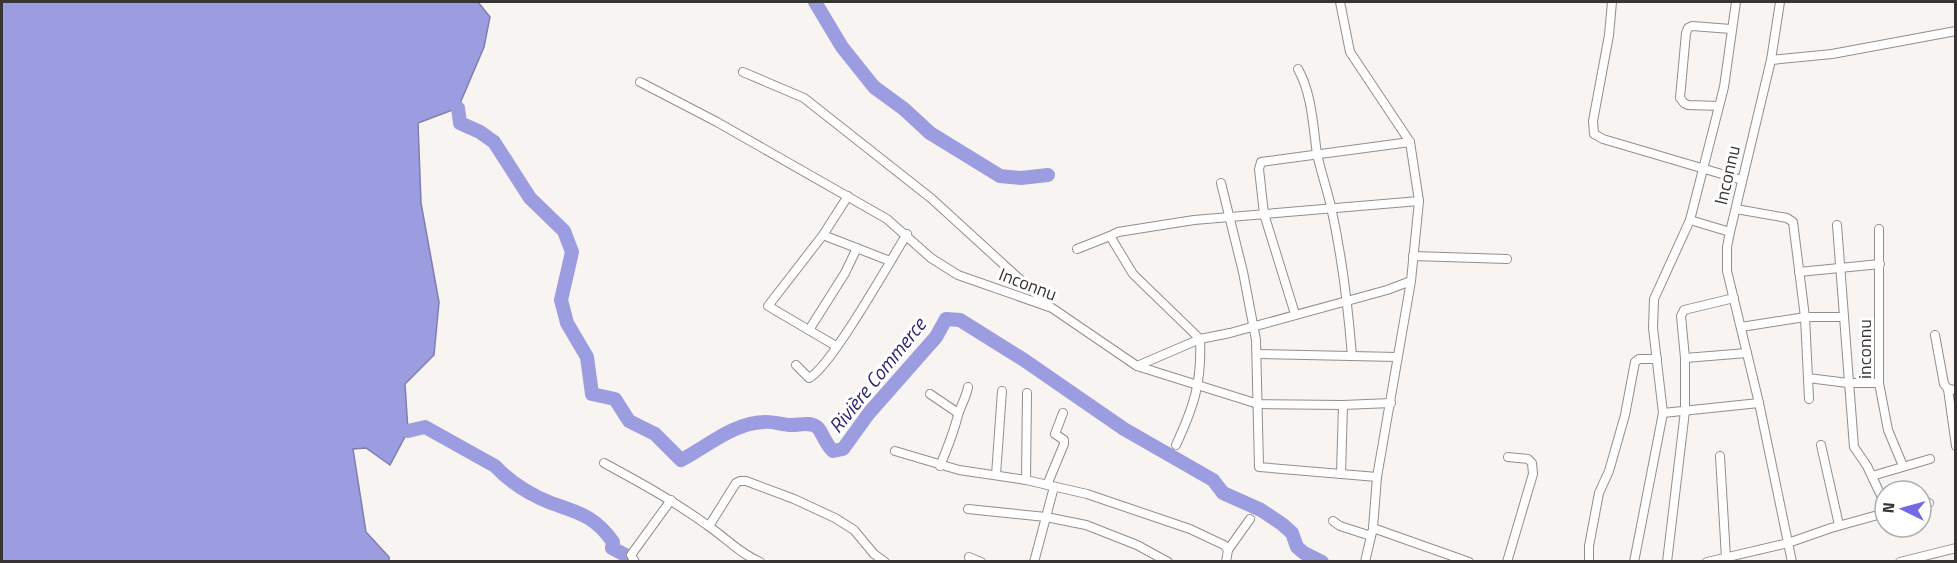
<svg xmlns="http://www.w3.org/2000/svg" width="1957" height="563" viewBox="0 0 1957 563" font-family="'Titillium Web',sans-serif">
<style>
.water{fill:#9c9de1;stroke:#7e7ead;stroke-width:1.5}
.lines{fill:none;stroke-linecap:round;stroke-linejoin:round}
.river{stroke:#9c9de1;stroke-width:14}
.minor-casing{stroke:#928e8c;stroke-width:10}
.minor{stroke:#fff;stroke-width:8}
.labels{text-anchor:middle;dominant-baseline:central;stroke-width:6;stroke-linejoin:round;paint-order:stroke}
.street-label{font-size:18px;fill:#373534;stroke:#fff}
.water-label{font-size:20px;font-style:italic;fill:#2f2572;stroke:#fff}
</style>
<rect width="100%" height="100%" fill="#f8f4f1"/>
<path class="water" d="M2 2H478L490 17 484 47 458 108 418 123 421 203 439 302 434 355 405 384 408 431 390 465 366 448 353 449 366 532 389 557V561H2Z"/>
<g class="lines">
<g class="river">
<path d="M815 2 842 47 874 87 904 109 930 133 1000 176 1021 178 1048 175"/>
<path d="M458 108 460 123 480 132 494 142 530 198 564 231 572 252 561 300 567 323 587 357 592 394 615 399 629 421 655 434 681 460C708 446 733 423 764 422 773 421 782 425 792 425 800 425 811 421 818 428 823 434 825 443 833 451L843 449 869 413 936 337 946 319 960 320 1024 360 1124 429 1213 480 1223 493 1261 510 1282 524 1292 533 1297 547 1304 553 1322 562"/>
<path d="M408 431 425 427 495 466C510 482 531 495 551 503 579 513 595 516 613 542L612 548 627 556"/>
</g>
<defs>
<g id="minor">
<path d="M1340 2 1350 52 1410 142 1419 201 1411 281 1377 477 1373 528 1469 562"/>
<path d="M1612 2 1609 35 1593 121 1594 134 1603 139 1742 180"/>
<path d="M1780 2 1771 60 1730 232 1727 247V271L1759 403 1792 562"/>
<path d="M1771 60 1832 54 1956 31"/>
<path d="M1298 69C1312 94 1313 126 1317 154 1321 172 1327 189 1331 207 1342 256 1348 306 1352 356"/>
<path d="M743 72 804 98 932 199 1049 306"/>
<path d="M640 82 717 122 887 219 931 258 958 275 1052 308 1137 366 1258 404 1343 405 1391 403"/>
<path d="M1719 106 1688 105 1684 103 1680 98 1686 33 1688 28 1692 26 1731 29"/>
<path d="M1221 183 1243 272 1256 340 1259 467 1377 477"/>
<path d="M1736 209 1787 218 1793 222 1805 317 1809 399"/>
<path d="M1690 220 1730 232"/>
<path d="M1837 225 1854 447 1867 466 1885 504"/>
<path d="M1879 229V383L1888 430 1903 466"/>
<path d="M823 235 890 261"/>
<path d="M1077 249 1110 236"/>
<path d="M1413 256 1507 259"/>
<path d="M1799 272 1880 264"/>
<path d="M1295 314 1264 214 1259 169 1261 162 1410 142"/>
<path d="M1741 327 1805 317H1844"/>
<path d="M809 330 845 273 857 248"/>
<path d="M1935 335 1944 384 1948 389 1956 390"/>
<path d="M836 346 768 306 823 235 848 196"/>
<path d="M1257 354 1397 357"/>
<path d="M1685 358 1747 353"/>
<path d="M796 365 809 378C831 367 890 261 907 234"/>
<path d="M1137 366 1200 339 1230 333 1387 290 1411 281"/>
<path d="M1808 378 1848 383H1879"/>
<path d="M1948 389 1956 446"/>
<path d="M930 394 958 413"/>
<path d="M1663 413 1759 403"/>
<path d="M1176 445C1194 406 1202 382 1200 339L1133 274 1110 236 1118 232 1194 220 1419 201"/>
<path d="M1821 445 1839 525"/>
<path d="M895 451 959 470 1026 480 1087 494 1190 529 1224 545 1228 550 1226 562"/>
<path d="M1720 456 1726 558"/>
<path d="M604 463C639 482 674 501 707 525 726 538 739 553 760 562"/>
<path d="M940 466C947 449 954 432 958 415 961 405 966 398 968 387"/>
<path d="M1341 474 1343 405"/>
<path d="M996 475 1002 391"/>
<path d="M1872 476 1930 459"/>
<path d="M1026 480 1027 393"/>
<path d="M1047 485 1064 444V440L1055 434 1063 413"/>
<path d="M1921 505 1929 503"/>
<path d="M968 509 1046 517 1054 487"/>
<path d="M1333 521 1340 526 1371 536"/>
<path d="M709 526 736 483 740 481H746L794 499 835 518 854 530 874 554 885 562"/>
<path d="M1228 550 1250 519"/>
<path d="M969 557 981 562"/>
<path d="M635 562 631 555 671 500"/>
<path d="M1034 562 1046 517 1086 525 1137 545 1168 562"/>
<path d="M1365 562 1372 532"/>
<path d="M1507 562 1533 474 1532 463 1528 459 1508 457"/>
<path d="M1589 562V546L1599 493 1609 471 1625 415 1635 362 1639 359H1657"/>
<path d="M1634 562 1663 413 1653 328 1654 299 1690 220 1724 87 1736 2"/>
<path d="M1667 562 1685 411V358L1681 316 1684 310 1734 298"/>
<path d="M1707 562 1788 543 1831 528 1885 513"/>
<path d="M1900 562 1956 548"/>
</g>
</defs>
<use href="#minor" class="minor-casing"/>
<use href="#minor" class="minor"/>
</g>
<g class="labels">
<g class="street-label">
<text transform="translate(1727 175) rotate(-77)">Inconnu</text>
<text transform="translate(1028 284) rotate(21)">Inconnu</text>
<text transform="translate(1864 349) rotate(-90)">inconnu</text>
</g>
<g class="water-label">
<text transform="translate(877 375) rotate(-51)">Rivière Commerce</text>
</g>
</g>
<rect width="1957" height="563" fill="none" stroke="#373534" stroke-width="6"/>
<g transform="translate(1903 509) rotate(275)"><circle r="28" fill="#ffffff" stroke="#afaeae" stroke-width="1.5"/>
<path d="M0-4.5L10 22L0 15L-10 22Z" fill="#7369e4"/>
<text y="-9" font-size="16" font-weight="bold" text-anchor="middle" fill="#373534">N</text>
</g>
</svg>
